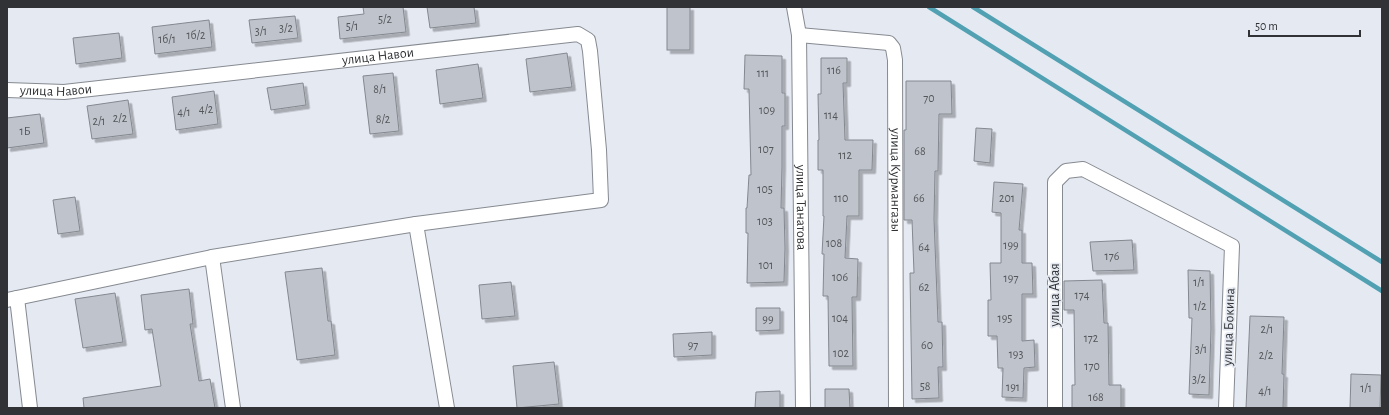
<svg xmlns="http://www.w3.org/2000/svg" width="1389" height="415" viewBox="0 0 1389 415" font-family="'Alegreya Sans',sans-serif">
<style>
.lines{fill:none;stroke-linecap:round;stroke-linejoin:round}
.stream{stroke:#51a1b3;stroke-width:4.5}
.building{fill:#bfc3cb;stroke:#84888f;filter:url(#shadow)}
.minor-casing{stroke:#868a91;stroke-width:16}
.minor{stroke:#fff;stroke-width:14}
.labels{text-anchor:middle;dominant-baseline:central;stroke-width:3.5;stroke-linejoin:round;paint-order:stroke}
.number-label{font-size:12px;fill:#54565a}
.street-label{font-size:14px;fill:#303235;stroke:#e5e9f2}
</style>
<defs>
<filter id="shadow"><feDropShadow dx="3.5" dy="3.5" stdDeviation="0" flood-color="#0004"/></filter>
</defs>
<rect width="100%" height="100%" fill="#e5e9f2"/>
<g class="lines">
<g class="stream">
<path d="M929 7 1382 291"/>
<path d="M973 7 1382 262"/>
</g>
</g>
<g class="building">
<path d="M363 7H403L406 32 340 39 338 17 364 14Z"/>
<path d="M427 7H474L476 23 430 28Z"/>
<rect x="667" y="7" width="23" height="43"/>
<path d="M295 16 298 38 252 43 249 20Z"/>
<path d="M209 20 212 47 155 54 152 27Z"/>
<path d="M119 33 122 58 76 64 73 38Z"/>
<path d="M567 53 572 87 530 92 526 59Z"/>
<path d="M745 55 782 56V93H785V126H782V167L781 208H784L785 248 784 282 747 283 748 233H746V208H747L749 175H751L749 89H744Z"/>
<path d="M821 58H847V83H843L845 140H873L872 170H859V216H847L845 258 858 259 857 297H852L853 366H829L828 296H823L824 254H822L824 216H823V170H818V140H819L818 94H821Z"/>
<path d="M478 64 483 98 440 104 436 70Z"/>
<path d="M393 73 399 131 370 134 363 76Z"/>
<path d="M906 81H951L952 114H939L938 171H935L934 219 938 322H942L943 367H938L939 398 912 399 910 273H914L912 220H904V130H906Z"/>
<path d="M303 83 306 105 271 110 267 88Z"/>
<path d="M214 91 218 124 176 130 172 97Z"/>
<path d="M128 100 133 134 92 139 87 106Z"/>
<path d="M40 114 44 143 7 148V118Z"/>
<path d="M976 128 992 129 990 163 974 161Z"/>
<path d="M994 182 1023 184 1019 230H1022V263H1032L1033 294H1022V341L1034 340 1035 367 1024 368 1023 398 1002 397 1003 368H998L997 336H988V300H991L990 263H1001V213L992 212Z"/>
<path d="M75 197 80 231 58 234 53 200Z"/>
<path d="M1132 240 1134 270 1093 271 1090 242Z"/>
<path d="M322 268 328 321H331L335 355 297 360 285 272Z"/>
<path d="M1188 270 1210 271 1211 328 1209 395 1189 394 1192 318H1189Z"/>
<path d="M1102 280 1104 323H1108L1109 385H1121V408H1072V385H1075L1074 310H1064V281Z"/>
<path d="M511 282 515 316 482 319 479 285Z"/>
<path d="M189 289 193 324H190L199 381 210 379 215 408H84L83 398 161 386 152 329 145 330 141 295Z"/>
<path d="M115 293 123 342 83 348 75 299Z"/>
<path d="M756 308H780V330L756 331Z"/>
<path d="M1250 316 1284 317 1282 374H1284L1283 408H1246Z"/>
<path d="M712 332V355L674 357 673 334Z"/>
<path d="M554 362 559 404 517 408 513 366Z"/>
<path d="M1351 374 1381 375 1380 408H1350Z"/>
<path d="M825 389H849L850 408H825Z"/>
<path d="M780 391V408H755L756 392Z"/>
</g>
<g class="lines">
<defs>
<g id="minor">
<path id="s1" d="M794 7 799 35 803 408"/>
<path id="s2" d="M799 35 889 43 893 48 895 60 896 408"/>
<path id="s3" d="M7 90 64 92 578 34 588 40 590 51 599 150 601 200 416 224 212 257 7 300"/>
<path d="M416 224 447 408"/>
<path d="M212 257 233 408"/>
<path d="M17 298 30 408"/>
<path d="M1055 408V182L1066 171 1083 169 1232 246 1226 408"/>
</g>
</defs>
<use href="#minor" class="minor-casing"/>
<use href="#minor" class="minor"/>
</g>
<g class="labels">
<g class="number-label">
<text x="385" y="19">5/2</text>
<text x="352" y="26">5/1</text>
<text x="286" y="28">3/2</text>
<text x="261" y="31">3/1</text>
<text x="196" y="35">1б/2</text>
<text x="167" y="39">1б/1</text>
<text x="834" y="70">116</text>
<text x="763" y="73">111</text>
<text x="380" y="89">8/1</text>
<text x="929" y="98">70</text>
<text x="206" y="109">4/2</text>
<text x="767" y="110">109</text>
<text x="184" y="112">4/1</text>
<text x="831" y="115">114</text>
<text x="120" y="118">2/2</text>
<text x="383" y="119">8/2</text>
<text x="99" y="121">2/1</text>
<text x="25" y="131">1Б</text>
<text x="766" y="149">107</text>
<text x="920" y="151">68</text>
<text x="845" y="155">112</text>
<text x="765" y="189">105</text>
<text x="841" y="198">110</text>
<text x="919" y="198">66</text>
<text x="1007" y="198">201</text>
<text x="765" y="221">103</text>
<text x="834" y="243">108</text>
<text x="1011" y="245">199</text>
<text x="924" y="247">64</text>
<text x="1112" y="256">176</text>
<text x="766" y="265">101</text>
<text x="840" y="277">106</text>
<text x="1011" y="278">197</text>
<text x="1199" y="282">1/1</text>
<text x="924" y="287">62</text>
<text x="1082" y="295">174</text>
<text x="1200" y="306">1/2</text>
<text x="840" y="318">104</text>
<text x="1005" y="318">195</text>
<text x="768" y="319">99</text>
<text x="1267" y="329">2/1</text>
<text x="1091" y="338">172</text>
<text x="693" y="345">97</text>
<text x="927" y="345">60</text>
<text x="1201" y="349">3/1</text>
<text x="841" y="353">102</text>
<text x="1016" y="354">193</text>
<text x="1266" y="355">2/2</text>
<text x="1092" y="366">170</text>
<text x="1199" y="379">3/2</text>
<text x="925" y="386">58</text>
<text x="1013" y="387">191</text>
<text x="1366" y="388">1/1</text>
<text x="1265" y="391">4/1</text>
<text x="1096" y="397">168</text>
</g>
<g class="street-label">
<text stroke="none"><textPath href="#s3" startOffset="373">улица Навои</textPath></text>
<text stroke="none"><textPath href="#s3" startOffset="49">улица Навои</textPath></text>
<text stroke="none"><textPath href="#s2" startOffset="229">улица Курмангазы</textPath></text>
<text stroke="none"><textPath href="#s1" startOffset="201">улица Танатова</textPath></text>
<text transform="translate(1055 295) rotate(-90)">улица Абая</text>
<text transform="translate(1229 327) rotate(-88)">улица Бокина</text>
</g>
</g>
<rect width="1389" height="415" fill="none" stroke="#303235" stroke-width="16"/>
<path d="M1249 30v6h111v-6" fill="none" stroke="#303235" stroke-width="2"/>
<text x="1255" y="30" font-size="12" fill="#303235" stroke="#e5e9f2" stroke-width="3" paint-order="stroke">50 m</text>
</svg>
